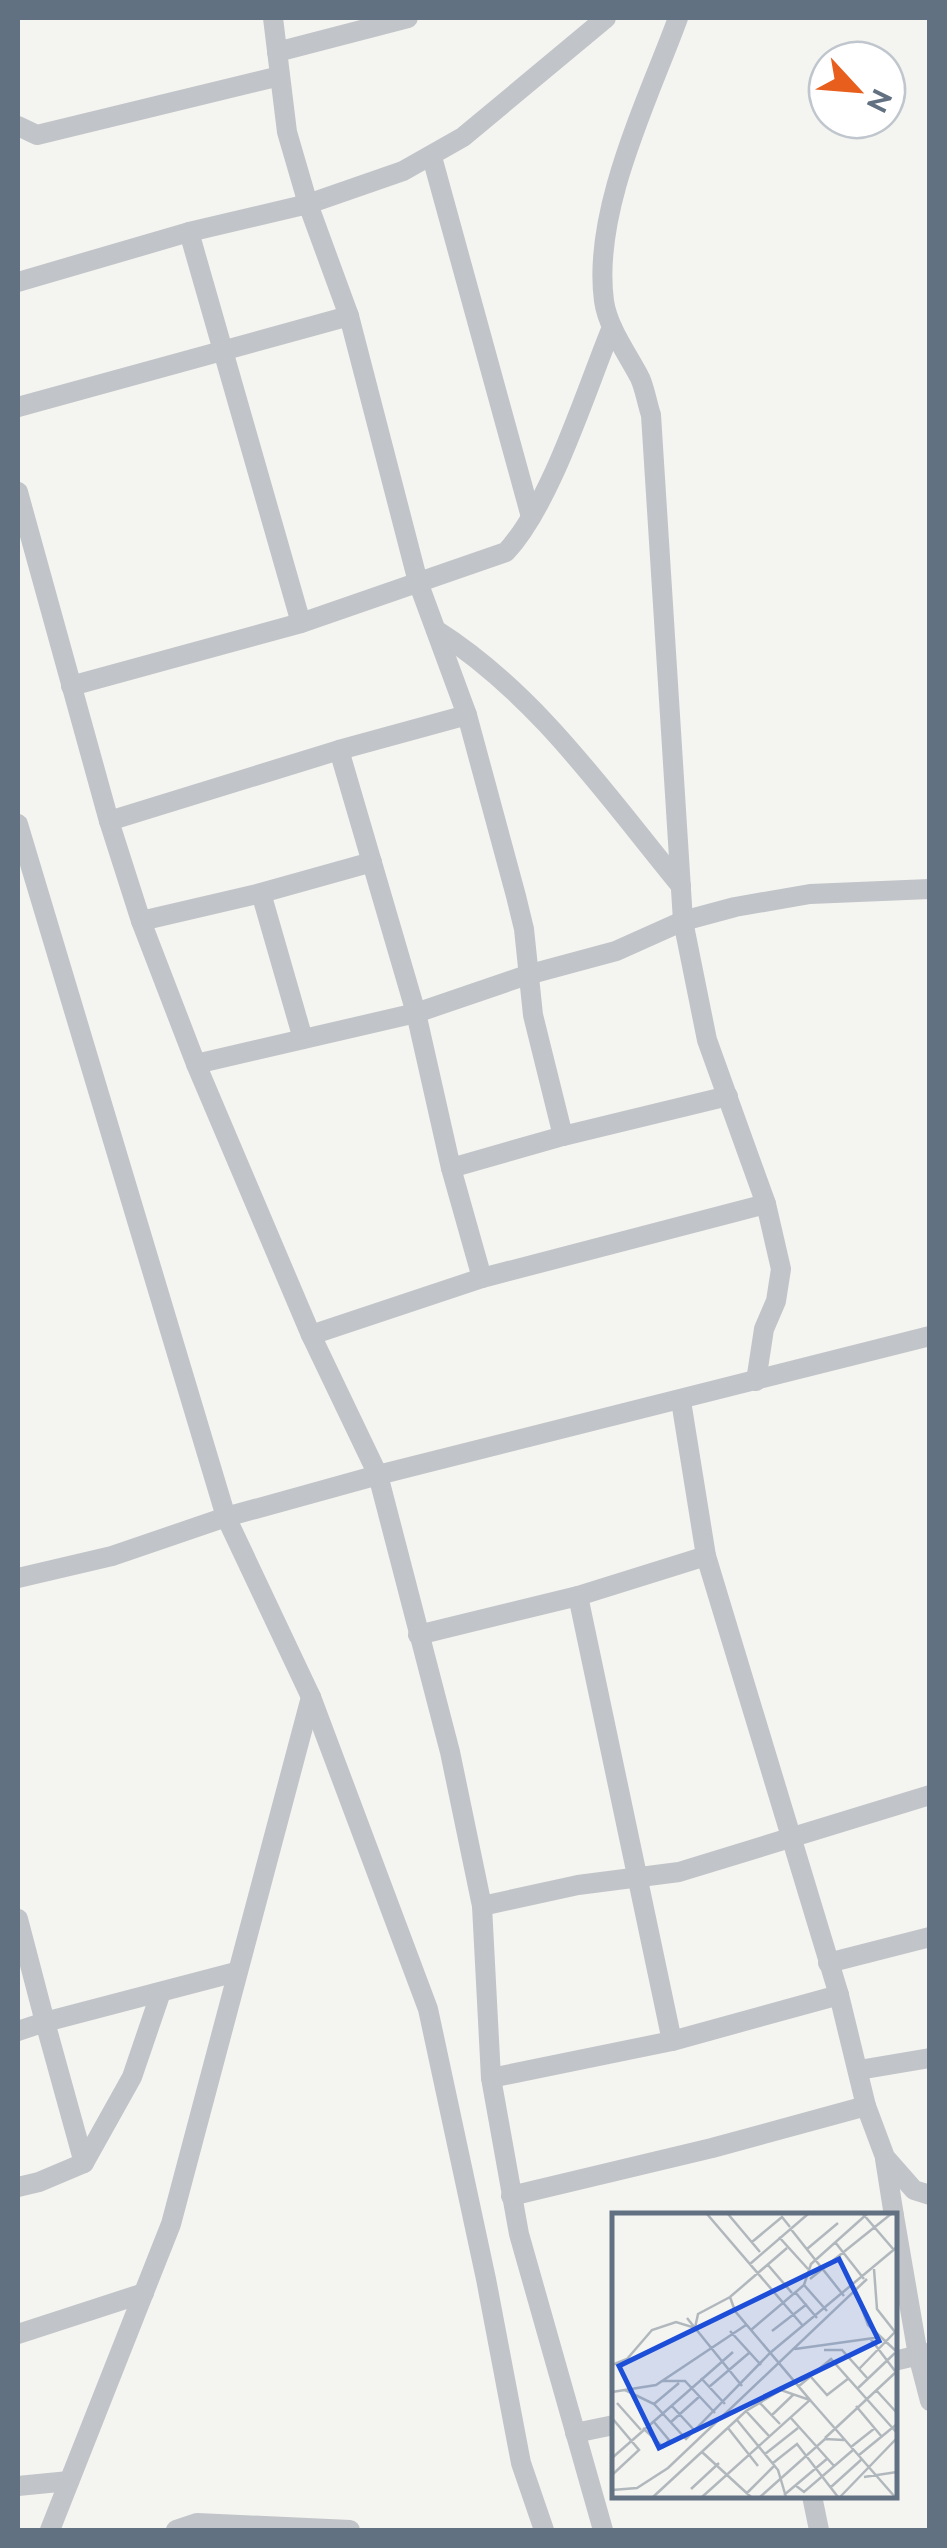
<svg xmlns="http://www.w3.org/2000/svg" width="947" height="2548" viewBox="0 0 947 2548" font-family="Raleway,sans-serif">
<style>
.lines{fill:none;stroke-linecap:round;stroke-linejoin:round}
.minor{stroke:#c1c4c8;stroke-width:20}
.inset-road{fill:none;stroke:#b1b8bd;stroke-width:2.5}
.view{fill:#1d4ed8;fill-opacity:0.15;stroke:#1d4ed8;stroke-width:5}
.inset-edge{fill:none;stroke:#627182;stroke-width:5}
</style>
<rect width="100%" height="100%" fill="#f4f4f0"/>
<g class="lines">
<g class="minor">
<path d="M273 18 287 132 308 204 349 316 418 582 467 715 516 896 524 929 533 1015 563 1136"/>
<path d="M678 18C648 100 592 211 604 301 608 328 627 353 640 378 645 389 647 403 651 415L683 921 707 1040 766 1204 781 1269 776 1301 764 1329 756 1381"/>
<path d="M277 52 408 18"/>
<path d="M18 126 37 135 280 76"/>
<path d="M432 157 531 517"/>
<path d="M189 232 301 623"/>
<path d="M18 282 189 232 308 204 403 171 463 137 606 18"/>
<path d="M18 407 349 316"/>
<path d="M18 492 109 821 141 921 196 1064 311 1335 378 1475 450 1752 482 1906 491 2078 519 2234 603 2530"/>
<path d="M436 630C537 694 606 795 681 886"/>
<path d="M71 686 301 623 506 552C551 504 586 390 612 327"/>
<path d="M339 750 416 1013 451 1168 482 1278"/>
<path d="M109 821 339 750 467 715"/>
<path d="M18 824 226 1517 311 1697 428 2009 486 2279 521 2463 544 2530"/>
<path d="M261 893 303 1039"/>
<path d="M141 921 261 893 372 862"/>
<path d="M196 1064 416 1013 527 975 616 951 683 921 735 907 810 894 930 889"/>
<path d="M451 1168 563 1136 728 1096"/>
<path d="M311 1335 482 1278 766 1204"/>
<path d="M681 1401 706 1556 839 1995 866 2106 885 2157 914 2190 930 2195"/>
<path d="M18 1578 112 1556 226 1517 378 1475 930 1336"/>
<path d="M578 1596 672 2041"/>
<path d="M418 1635 578 1596 706 1556"/>
<path d="M482 1906 578 1885 679 1872 930 1795"/>
<path d="M18 1919 45 2022 18 2031"/>
<path d="M828 1963 930 1937"/>
<path d="M859 2070 930 2058"/>
<path d="M491 2078 672 2041 839 1995"/>
<path d="M885 2159 894 2216"/>
<path d="M84 2163 45 2022 236 1972"/>
<path d="M18 2187 39 2182 84 2163 132 2077 161 1992"/>
<path d="M511 2196 712 2148 866 2106"/>
<path d="M894 2216 918 2355 930 2401"/>
<path d="M18 2334 144 2293"/>
<path d="M894 2361 928 2353"/>
<path d="M575 2433 614 2425"/>
<path d="M18 2486 69 2481"/>
<path d="M812 2496 819 2530"/>
<path d="M50 2530 171 2224 311 1697"/>
<path d="M176 2530 197 2523 350 2530"/>
</g>
</g>
<g transform="translate(612 2213)">
<rect width="285" height="285" fill="#f4f4f0"/>
<path class="inset-road" d="M95 1 191 113M116 1 148 39M251 1 282 37M178 15 232 83M167 24 196 56M140 29 170 4 178 14M223 29 252 66M195 36 226 10M138 51 196 1M156 52 180 80M198 66 279 1M192 72 215 98M183 79 205 105M244 80 256 112 285 139M75 105 130 173M139 117 192 72 199 51 255 1M118 118 149 152M160 118 195 91M258 125 283 158M183 136 269 124M212 137H230L256 166M0 152 15 146 40 117 64 109 83 115 86 101 118 84 175 35M247 156 283 119 265 96 262 56M199 164 215 182 237 165M89 165 113 191M50 168H73L103 200M187 173 219 146 285 220M97 174 137 140M245 176 283 140M13 177 42 191 74 226 158 140 285 34M264 177 285 200M0 179 44 172 134 112M146 188 168 211M5 190 29 217M42 191 67 170M59 192 83 218M244 193 270 224M134 198 157 223M159 203 182 181M178 204 223 254M0 205 27 237 0 262M125 207 166 257 174 284M59 209 88 183M31 215 51 234 57 227 42 209M116 215 146 253M213 225 284 159M239 234 263 215M90 239 139 284M153 241 186 215M247 242 285 211M0 245 121 139M161 250 185 231 226 284M252 264 285 259M183 272 192 279 241 237M219 274 250 246M79 276 107 250M0 277 25 275 56 255 255 66M135 280 163 252M172 282 216 245M41 284 134 198 169 177 198 187 283 284M90 284 198 187 123 98 118 84M148 284 213 226 232 227M228 284 285 225"/>
<path class="view" d="M227 46 267 128 47 235 7 153Z"/>
<rect width="285" height="285" class="inset-edge"/>
</g>
<rect width="947" height="2548" fill="none" stroke="#627182" stroke-width="40"/>
<g transform="translate(857 90) rotate(116)"><circle r="48" fill="#ffffff" stroke="#c0c6cd" stroke-width="2.5"/>
<path d="M0-8L18 38L0 25L-18 38Z" fill="#e85e1c"/>
<text y="-15" font-size="28" font-weight="bold" text-anchor="middle" fill="#627182">N</text>
</g>
</svg>
